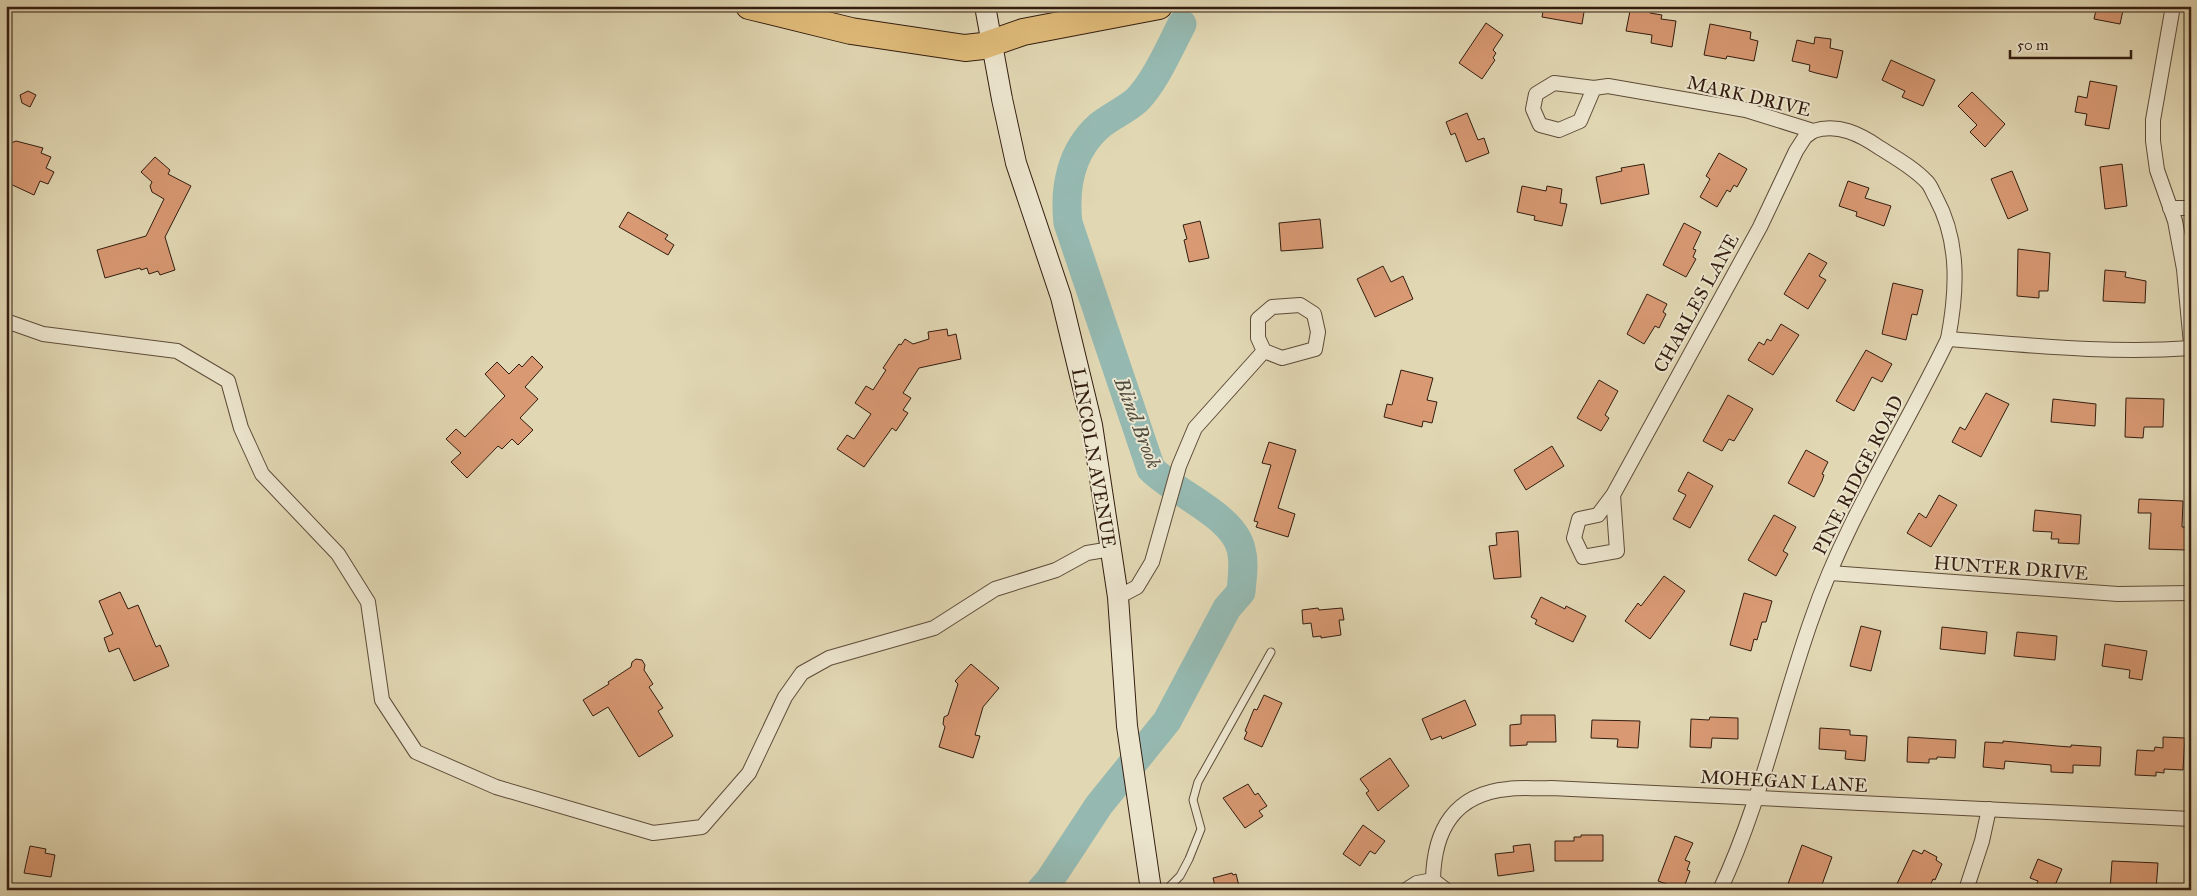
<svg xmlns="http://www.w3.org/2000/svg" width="2197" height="896" viewBox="0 0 2197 896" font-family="'IM FELL Great Primer',serif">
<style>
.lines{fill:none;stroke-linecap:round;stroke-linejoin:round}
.river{stroke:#95b9b1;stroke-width:29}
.building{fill:#d89973;stroke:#331d10}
.lane-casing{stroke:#5e4c39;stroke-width:9}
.street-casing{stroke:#5e4c39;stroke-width:16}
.secondary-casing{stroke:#331d10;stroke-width:22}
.highway-casing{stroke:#331d10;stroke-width:28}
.lane{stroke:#ece5ce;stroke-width:7}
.street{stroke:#ece5ce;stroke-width:14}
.secondary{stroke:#ece5ce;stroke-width:20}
.highway{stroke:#e0bc7a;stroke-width:26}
.labels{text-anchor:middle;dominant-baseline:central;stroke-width:4;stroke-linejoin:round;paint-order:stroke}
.street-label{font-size:19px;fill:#331d10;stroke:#ece5ce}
.water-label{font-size:20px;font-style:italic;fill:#504c40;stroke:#ece5ce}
</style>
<rect width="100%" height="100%" fill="#e1d7b3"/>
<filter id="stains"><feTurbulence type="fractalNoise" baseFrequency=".004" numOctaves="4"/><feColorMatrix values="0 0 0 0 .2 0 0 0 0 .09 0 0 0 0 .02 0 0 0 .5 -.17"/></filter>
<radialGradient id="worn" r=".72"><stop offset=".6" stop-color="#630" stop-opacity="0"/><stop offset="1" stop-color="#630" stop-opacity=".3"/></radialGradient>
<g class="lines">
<path class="river" d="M1041 890 1049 881 1099 805 1167 721 1227 608 1241 592C1242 578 1245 563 1241 549 1233 515 1176 494 1151 469L1068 223C1064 187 1071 151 1099 126 1111 116 1126 110 1137 100 1155 82 1170 47 1182 24"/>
</g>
<g class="building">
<path d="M1544 6H1585L1582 24 1542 17Z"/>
<path d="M1631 6 1651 8 1650 13 1662 15 1661 19 1676 21 1672 47 1651 43 1652 35 1626 31Z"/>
<path d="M2097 6H2124L2120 24 2094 19Z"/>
<path d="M1486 23 1503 35 1493 50 1496 53 1493 58 1495 60 1482 79 1459 63Z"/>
<path d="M1710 24 1751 32 1750 39 1758 41 1754 61 1727 56 1726 59 1704 55Z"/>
<path d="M1815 37 1831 39 1830 48 1843 51 1837 78 1816 73 1809 71 1810 65 1792 61 1797 40 1814 44Z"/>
<path d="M1891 60 1935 80 1923 106 1902 97 1905 91 1882 80Z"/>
<path d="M2090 81 2117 86 2109 129 2085 125 2087 114 2075 112 2078 96 2087 98Z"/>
<path d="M28 91 36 95 30 107 22 103 20 95Z"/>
<path d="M1972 92 2005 124 1985 147 1970 132 1977 125 1958 106Z"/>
<path d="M1467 113 1478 140 1484 138 1489 153 1466 162 1455 133 1451 135 1446 122Z"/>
<path d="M16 141 43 148 41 153 51 157 46 168 54 172 48 184 40 181 34 195 6 182V145Z"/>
<path d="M1719 153 1747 169 1737 187 1734 185 1730 192 1727 190 1717 207 1700 197 1710 179 1706 176Z"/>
<path d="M155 157 170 170 168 174 191 186 165 237 175 270 160 275 158 271 149 274 147 268 141 270 140 268 105 278 97 250 146 236 164 199 152 192 150 186 152 182 141 172Z"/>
<path d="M1644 164 1649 194 1601 204 1596 177 1622 171 1621 168Z"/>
<path d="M2122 164 2127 206 2105 209 2100 167Z"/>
<path d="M2012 171 2028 210 2008 219 1991 179Z"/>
<path d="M1848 181 1869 188 1865 198 1891 206 1884 226 1856 216 1857 212 1839 206Z"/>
<path d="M1522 186 1546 191 1547 186 1562 189 1560 203 1567 204 1562 226 1534 220 1535 216 1517 212Z"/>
<path d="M628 212 668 235 665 239 674 245 668 255 619 227Z"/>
<path d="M1320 219 1323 248 1281 251 1279 223Z"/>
<path d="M1200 221 1209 258 1189 262 1184 240 1187 239 1183 225Z"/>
<path d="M1684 223 1701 232 1693 249 1696 250 1693 257 1696 259 1686 277 1663 265Z"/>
<path d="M2018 249 2050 253 2048 291H2039V298L2017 296Z"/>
<path d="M1809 253 1827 263 1819 276 1826 280 1808 309 1784 294Z"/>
<path d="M1383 266 1391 282 1403 276 1413 299 1375 317 1357 279Z"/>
<path d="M2105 270 2126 272 2125 277 2146 281 2145 303 2103 301Z"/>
<path d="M1893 283 1923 290 1917 315 1912 314 1906 340 1882 334Z"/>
<path d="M1647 294 1667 304 1663 312 1666 314 1659 328 1655 326 1644 344 1627 334Z"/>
<path d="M1781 324 1799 335 1773 375 1748 360 1759 342 1764 345 1767 339 1771 341Z"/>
<path d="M947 329 948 336 956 334 961 359 919 368 903 393 911 398 903 410 908 413 896 431 892 428 864 467 837 449 847 435 854 439 871 414 855 403 866 386 873 390 886 370 883 368 899 344 901 345 905 339 913 344 929 339 928 332Z"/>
<path d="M1866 350 1892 364 1882 382 1872 377 1854 411 1836 401Z"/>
<path d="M532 356 543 367 525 387 538 399 520 418 533 430 518 445 512 439 502 449 498 446 467 478 451 462 461 453 446 439 456 429 465 437 505 396 485 374 497 362 509 374 519 364 522 367Z"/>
<path d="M1401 370 1433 378 1427 400 1437 402 1432 423 1423 421 1422 427 1384 417 1387 404 1392 405Z"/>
<path d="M1599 380 1618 391 1605 415 1609 418 1601 431 1577 418Z"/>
<path d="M1986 393 2009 404 1981 457 1952 442 1960 427 1965 430Z"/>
<path d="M1728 395 1753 409 1734 441 1729 439 1722 451 1703 441Z"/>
<path d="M2126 398 2164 399 2163 427H2144L2143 438 2125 437Z"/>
<path d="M2053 399 2096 404 2095 426 2051 422Z"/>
<path d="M1269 442 1296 450 1278 508 1295 514 1288 537 1256 527 1258 522 1254 521 1271 465 1262 463Z"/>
<path d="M1552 446 1564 466 1526 490 1514 470Z"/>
<path d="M1806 450 1828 462 1822 474 1824 475 1822 481 1814 497 1788 483Z"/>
<path d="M1688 472 1713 486 1690 528 1673 519 1686 495 1678 491Z"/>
<path d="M1939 495 1957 505 1931 547 1907 533 1919 513 1926 518Z"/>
<path d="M2139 499 2183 501 2182 527H2189L2188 550 2149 549 2151 513H2138Z"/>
<path d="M2035 510 2081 515 2079 544 2058 543 2059 539H2051L2052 532 2033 531Z"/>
<path d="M1774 515 1796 527 1783 551 1788 554 1776 576 1748 560Z"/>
<path d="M1518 531 1521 577 1494 579 1489 546 1497 545 1496 533Z"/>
<path d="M1664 576 1685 591 1650 639 1625 621 1638 603 1641 606Z"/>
<path d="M120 592 128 609 138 605 156 647 160 645 169 666 134 681 119 648 109 652 104 638 113 634 99 601Z"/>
<path d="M1744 593 1772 601 1766 622H1762L1757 640 1754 639 1751 651 1730 645Z"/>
<path d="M1541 597 1565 609 1566 606 1586 616 1573 642 1535 624 1537 620 1531 617Z"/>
<path d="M1318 608 1319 610 1342 608 1344 620H1339L1341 635 1321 638V636L1313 637 1311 623 1303 624 1302 610Z"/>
<path d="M1861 626 1881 631 1871 671 1850 666Z"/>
<path d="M1942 627 1987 632 1985 654 1940 649Z"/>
<path d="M2017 632 2057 636 2055 660 2014 656Z"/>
<path d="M2105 644 2147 651 2142 680 2129 678 2130 670 2102 666Z"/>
<path d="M636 659 642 660 645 665 644 670 653 684 649 687 663 708 658 711 673 736 639 757 608 707 593 716 583 700 609 684 608 682 631 667 632 662Z"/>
<path d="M971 664 999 688 983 707 975 735 980 736 973 758 939 747 945 727 943 724 944 717 948 715 958 684 955 681Z"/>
<path d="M1264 695 1282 703 1262 747 1244 739 1247 732 1245 731 1254 709 1257 710Z"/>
<path d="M1465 700 1476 725 1442 739 1441 736 1431 740 1422 719Z"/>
<path d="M1521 715H1555L1556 742H1527V745L1510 746V725L1521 724Z"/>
<path d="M1710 717 1738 718V739L1712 738 1711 748 1690 747 1691 719 1709 720Z"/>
<path d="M1592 720 1640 721 1638 748 1617 747 1618 739 1591 738Z"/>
<path d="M1820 728 1850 730V735L1867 736 1865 761 1845 759 1846 751 1819 749Z"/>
<path d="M1908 737 1956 740 1955 758 1937 757V759H1929V763L1907 762Z"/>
<path d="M2163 737 2185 738 2183 770 2164 769V773L2156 772V776L2135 775 2137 750 2154 751 2155 747 2163 748Z"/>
<path d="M2003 741 2057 746 2071 747V745L2101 747 2100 766 2073 765V773L2051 772V765L2005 761 2004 769 1983 767 1985 742 2003 743Z"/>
<path d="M1390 758 1409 786 1378 811 1366 793 1369 791 1360 779Z"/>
<path d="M1248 784 1255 795 1258 793 1267 806 1259 811 1263 816 1245 828 1223 798Z"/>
<path d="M1363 825 1385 841 1375 854 1370 851 1360 866 1343 854Z"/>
<path d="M1581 835H1603V861H1555V841H1574V837H1581Z"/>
<path d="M1675 836 1693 843 1685 860 1690 862 1687 870 1690 871 1683 890 1658 881Z"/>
<path d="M1530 844 1534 871 1498 876 1495 854 1514 852 1513 846Z"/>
<path d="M1802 845 1832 857 1820 890H1802L1788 884Z"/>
<path d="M30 846 46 849 45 853 55 855 51 877 24 873Z"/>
<path d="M1913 850 1922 854 1924 850 1937 857 1936 860 1942 864 1935 880 1933 879 1928 890H1894Z"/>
<path d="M2038 859 2062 869 2053 890H2034L2038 881 2030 878Z"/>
<path d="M2112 861 2158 863 2156 890H2110Z"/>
<path d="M1232 873 1233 875 1236 874 1240 890H1216L1213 878Z"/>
</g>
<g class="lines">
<defs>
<path id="lane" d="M1166 890 1180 876 1189 859 1201 829 1193 800 1198 782 1271 652"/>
<g id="street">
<path d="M2173 6 2153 120V141L2157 170 2175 221 2184 269 2191 344"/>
<path d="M1594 88 1554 83 1536 94 1533 109 1540 125 1559 130 1580 121 1594 88 1608 86 1746 110 1813 131C1838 123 1860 134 1880 148 1896 158 1914 168 1927 182 1931 186 1933 193 1936 198 1960 242 1957 292 1948 339 1903 433 1846 519 1812 618 1780 708 1761 803 1720 890"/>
<path d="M2170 208H2191"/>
<path d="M6 321 43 334 177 351 228 381 241 428 262 474 338 554 368 602 382 700 416 752 496 787 653 833 702 827 749 773 785 697 802 673 829 658 934 628 995 589 1056 570 1087 553 1111 549"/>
<path d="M1948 339C2028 345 2110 354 2191 348"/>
<path d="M1613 495 1598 515 1579 519 1574 538 1583 557 1617 551 1613 495 1760 227 1796 151 1805 137 1813 131"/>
<path d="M1830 573 2118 594 2191 593"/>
<path d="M1118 597 1137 587 1152 562 1179 466 1195 428 1264 351 1258 338V319L1272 307 1300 305 1314 314 1318 332 1315 349 1282 358 1264 351"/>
<path d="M1433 880C1434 830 1454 794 1508 789 1522 787 1537 789 1551 788L2191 819"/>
<path d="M1406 890 1417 883 1433 880 1446 890"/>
<path d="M1966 890 1982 841 1989 809"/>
</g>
<path id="secondary" d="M985 6 1002 99 1016 163 1061 297 1092 425 1118 597 1127 726 1151 890"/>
<path id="highway" d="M749 6 851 31 965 48 983 46 1023 32 1159 6"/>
</defs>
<use href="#lane" class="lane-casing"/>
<use href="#street" class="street-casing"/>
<use href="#secondary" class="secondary-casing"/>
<use href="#highway" class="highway-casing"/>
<use href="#lane" class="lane"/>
<use href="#street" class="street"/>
<use href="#secondary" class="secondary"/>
<use href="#highway" class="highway"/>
</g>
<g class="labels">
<g class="street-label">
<text transform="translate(1749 96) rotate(13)">MARK DRIVE</text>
<text transform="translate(1696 303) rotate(-61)">CHARLES LANE</text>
<text transform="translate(1094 458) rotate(80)">LINCOLN AVENUE</text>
<text transform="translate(1858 475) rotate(-63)">PINE RIDGE ROAD</text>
<text transform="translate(2011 568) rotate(4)">HUNTER DRIVE</text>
<text transform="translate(1784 781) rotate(3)">MOHEGAN LANE</text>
</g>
<g class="water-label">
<text transform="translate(1138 423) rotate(69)">Blind Brook</text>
</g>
</g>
<rect width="2197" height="896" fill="none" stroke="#e1d7b3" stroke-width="25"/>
<rect x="8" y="8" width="2182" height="881" fill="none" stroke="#331d10" stroke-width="2.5"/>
<rect x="12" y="12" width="2172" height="871" fill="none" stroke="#331d10"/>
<path d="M2010 50v8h121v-8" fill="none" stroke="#331d10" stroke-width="2.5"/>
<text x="2017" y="50" font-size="15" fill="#331d10" stroke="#ece5ce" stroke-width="4" paint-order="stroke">50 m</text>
<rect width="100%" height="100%" filter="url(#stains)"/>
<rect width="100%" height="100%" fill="url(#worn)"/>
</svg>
